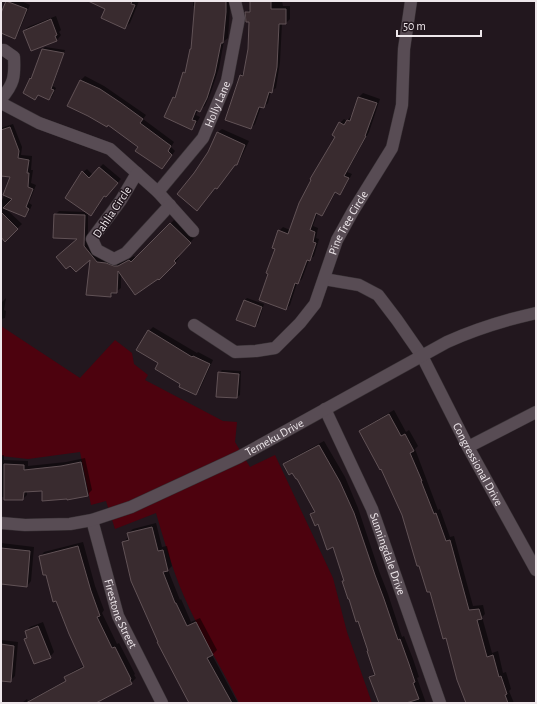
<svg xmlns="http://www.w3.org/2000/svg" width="537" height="704" viewBox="0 0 537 704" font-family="'Alegreya Sans',sans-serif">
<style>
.green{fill:#4d020e}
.shadow{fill:#0007}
.building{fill:#392b2f;stroke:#615256}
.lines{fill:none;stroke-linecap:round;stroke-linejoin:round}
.minor-casing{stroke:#383135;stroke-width:13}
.minor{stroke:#584c54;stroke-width:12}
.labels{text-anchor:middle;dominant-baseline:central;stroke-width:3;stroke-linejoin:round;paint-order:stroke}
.street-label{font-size:12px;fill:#eee7eb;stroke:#22171e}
</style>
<rect width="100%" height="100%" fill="#22171e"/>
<path class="green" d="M1 326 80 378 115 340 132 353 134 364 148 375 145 380 223 421 237 422 235 442 250 467 275 455 333 578 347 632 372 703H239C221 666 199 632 183 594 172 568 164 540 156 513L115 529 106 501 91 505 80 452 28 459 1 456Z"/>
<g class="shadow">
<path d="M7 1H21L30 5 18 34 15 37 1 32V10L4 9Z"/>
<path d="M100 1H139L130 23 125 27Z"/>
<path d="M193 1H230V7L228 38 224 41 219 68 211 92 205 106 200 110H198L196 115 200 117 196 124 192 128 166 116 174 97 177 94 184 73 186 70 191 49 192 47 196 5 193 6Z"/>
<path d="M251 1H282L283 6H290V19L286 23H282L280 62 276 88 271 91 268 103 264 107H261L255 124 251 128 241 75 245 71 249 49 250 21 246 13 251 8Z"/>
<path d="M56 16 61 30 59 32 61 35 57 40 31 50 24 31 28 27Z"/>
<path d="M45 47 65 50 53 86 56 88 52 97 49 99 39 94 35 98 24 93 30 78 33 75 42 50Z"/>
<path d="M85 76 104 86 146 115 143 119 174 142 171 147 175 151 165 164 108 124 69 105 81 80Z"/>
<path d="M363 93 380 99 369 132 347 172 352 174 343 190 339 194 336 192 325 211 322 214 318 212 313 226 318 228 316 238 319 239 314 256 309 260 302 279 297 283 290 305 286 309 276 248 279 231 283 227 290 230 336 137 340 123 344 119 347 121 351 116 352 117 359 97Z"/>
<path d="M13 124 22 147 21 155 32 156 31 170H33L31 183 36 185 29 203 32 205 29 212 25 216 4 207 22 224 5 240 1 236V203L12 177 1 175V128Z"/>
<path d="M222 129 249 141 240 160 235 164 216 187 195 173 209 152 218 132Z"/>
<path d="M103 164 121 179 109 192 105 195 95 211 91 214 88 213V242L118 263 123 262 134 256 136 259 174 220 194 238 178 256 179 258 159 279 121 274V288L110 296 91 258 71 264 57 257 78 238 55 215 59 211 87 212 83 172 87 169 93 175Z"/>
<path d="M6 298 4 310 6 311 5 318 1 319V303Z"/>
<path d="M247 298 264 304 258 323 255 326 244 301Z"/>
<path d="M153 327 197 353 198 352 213 360 200 389 196 393 181 384 160 363 149 331Z"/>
<path d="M222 370 241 371 240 395 237 397 219 373Z"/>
<path d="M394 410 406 432 409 430 418 446 415 449 438 510 440 509 450 537 454 536 473 606 483 605 485 614 482 617 492 653 498 651 503 673 506 672 511 689 509 691 514 703H467L447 636 403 514 382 467 360 431 365 427Z"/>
<path d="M324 441 345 477 358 508 379 571 388 594 402 637 404 636 413 659 419 677 417 678 426 703H380L370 678 375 673 369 650 359 620 343 582 345 580 334 546 311 514 315 510 293 472 284 464 289 460Z"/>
<path d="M1 455H4V460L28 461V466L66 462 85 458 92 490 87 495 42 489 27 491V495L23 499 1 497Z"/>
<path d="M156 523 162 547 167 546 172 566 168 570 180 600 181 599 191 622 200 618 217 650 212 655 238 703H191L123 542 129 537 128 533 133 529Z"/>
<path d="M83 542 95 586 104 610 102 613 117 644 119 643 135 674 134 675 136 678 131 683 93 703H22L27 699 28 701 67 680 65 677 70 673 85 665 40 557 44 552Z"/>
<path d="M1 543 34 547 31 581 27 586 1 582Z"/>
<path d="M43 622 54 652 50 657 25 639 28 637 26 631 30 627Z"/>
<path d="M1 640 18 642 15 676 11 680H1Z"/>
</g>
<g class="building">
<path d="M6 1 27 9 15 39 1 33V13Z"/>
<path d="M88 1H132L131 4 135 5 125 29 101 18 105 9Z"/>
<path d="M195 1H226V12L223 43H221L215 73 207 98 200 112 196 110 192 120 196 121 192 130 164 117 173 97 175 98 183 72 185 73 190 49H191Z"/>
<path d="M250 1H271V9H286V24H279L277 67 272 93 269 92 264 108 259 107 251 129 225 120 240 75 243 76 248 49 249 22H246L245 12H250Z"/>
<path d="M51 19 57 35 55 36 57 41 31 51 23 31Z"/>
<path d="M42 49 64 53 51 89 54 90 49 100 38 95 35 100 23 93 30 78 31 79Z"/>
<path d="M80 80 100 89 121 103 143 119 140 123 171 146 168 151 172 155 162 169 135 151 138 147 108 125 107 127 88 116 67 106Z"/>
<path d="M358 97 377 103 365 136H366L344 176 349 178 340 195 335 192 322 216 316 213 310 230 315 232 313 242 316 243 310 261 307 260 298 284 295 283 286 310 259 300 268 274 266 273 275 249 272 248 278 230 288 234 299 203 311 180 310 179 335 137 332 135 339 122 344 125 347 120 350 121Z"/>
<path d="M10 127 19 151 18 158 29 160 27 173H29L28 187 33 189 26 207 29 209 25 217 3 208 12 199 3 195 10 177 1 176V130Z"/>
<path d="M217 132 245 145 237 165H235L217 189 215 188 197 211 177 194 194 173 208 152Z"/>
<path d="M99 167 118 183 106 197 104 196 91 216 65 198 82 171 89 178Z"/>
<path d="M1 212 18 229 5 242 1 237Z"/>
<path d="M54 214 85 215 84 246 97 262 106 263 114 266H118L129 260 131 262 170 223 191 243 174 261 176 263 159 280 158 279 135 295 118 271 117 293H111V297L86 295 90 260 76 272 70 266 66 269 56 257 77 239 53 238Z"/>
<path d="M244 300 262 307 255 327 236 320Z"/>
<path d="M148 330 192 357 193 356 210 364 196 395 179 387 180 384 155 369 158 363 136 350Z"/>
<path d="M218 372 239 374 237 398 216 397Z"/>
<path d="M389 414 401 436 405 434 414 451 410 453 422 481H421L434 514 436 513 446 541 450 540 469 610 479 609 482 619 477 620 487 657 493 655 499 677 501 676 507 694 505 695 508 703H466L457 680 446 638 443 639 430 592H427L419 566H417L402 515 381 469 380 470 359 431Z"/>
<path d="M319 445 340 482 354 513 375 575 384 599 398 640 400 639 409 664 415 682 413 683 419 699 406 703H379L369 677 375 675 367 651H368L358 621 356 622 349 599H348L342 581H344L333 547 327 550 318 524 315 526 310 514 315 512 297 479H296L292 473 289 475 283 464Z"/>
<path d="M81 462 88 496 67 500V499L42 501V491L24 492 23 500H4V464L24 465V470L61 466Z"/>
<path d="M152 527 158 551 163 550 168 571 163 572 175 603H176L187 626 196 622 213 655 207 658 232 703H189L157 642H158L131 581 122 542 129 540 127 533Z"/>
<path d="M78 546 91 591 100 616 97 617 112 648 115 647 131 679 130 680 132 684 96 703H26L66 681 64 677 84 667 69 634 56 601 53 602 46 575H43L39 556Z"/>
<path d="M1 548 30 551 27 587 1 584Z"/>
<path d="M38 626 51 658 34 664 24 639 27 638 25 631Z"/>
<path d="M1 644 14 646 11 682 1 681Z"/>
</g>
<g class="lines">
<defs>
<g id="minor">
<path d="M1 50H4L14 57C15 77 14 84 1 99"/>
<path d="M1 103 39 123 110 149 158 192 193 231"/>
<path d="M137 173 121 200 92 239 97 250 114 259 126 253 170 205"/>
<path id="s1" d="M158 192 203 138 227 81 239 18 235 1"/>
<path id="s2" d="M324 279 359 285 378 295 397 320 422 356 468 447 536 570"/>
<path id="s3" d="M194 325 235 352 256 351 275 348 300 323 315 304 337 240 353 211 392 148 402 105 404 49 411 1"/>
<path id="s4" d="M325 409 372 509 440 703"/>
<path d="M468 447 536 412"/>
<path id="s5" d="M92 520 118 616 162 703"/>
<path id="s6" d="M1 523 25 525 70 524 92 520 131 507 239 457 447 342C476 329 505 320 536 313"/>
</g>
</defs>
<use href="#minor" class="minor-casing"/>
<use href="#minor" class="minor"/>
</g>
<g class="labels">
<g class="street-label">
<text stroke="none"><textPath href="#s1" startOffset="107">Holly Lane</textPath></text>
<text transform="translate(112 212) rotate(-56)">Dahlia Circle</text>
<text stroke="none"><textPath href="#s3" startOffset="237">Pine Tree Circle</textPath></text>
<text stroke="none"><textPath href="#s6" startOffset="292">Temeku Drive</textPath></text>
<text stroke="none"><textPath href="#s2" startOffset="254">Congressional Drive</textPath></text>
<text stroke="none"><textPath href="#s4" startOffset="158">Sunningdale Drive</textPath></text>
<text stroke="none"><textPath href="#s5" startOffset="98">Firestone Street</textPath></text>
</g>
</g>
<rect width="537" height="704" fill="none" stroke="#eee7eb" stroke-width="4"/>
<path d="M397 30v6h84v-6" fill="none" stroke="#eee7eb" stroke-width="2"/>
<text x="403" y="30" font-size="12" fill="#eee7eb" stroke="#22171e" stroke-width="3" paint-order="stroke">50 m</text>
</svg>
